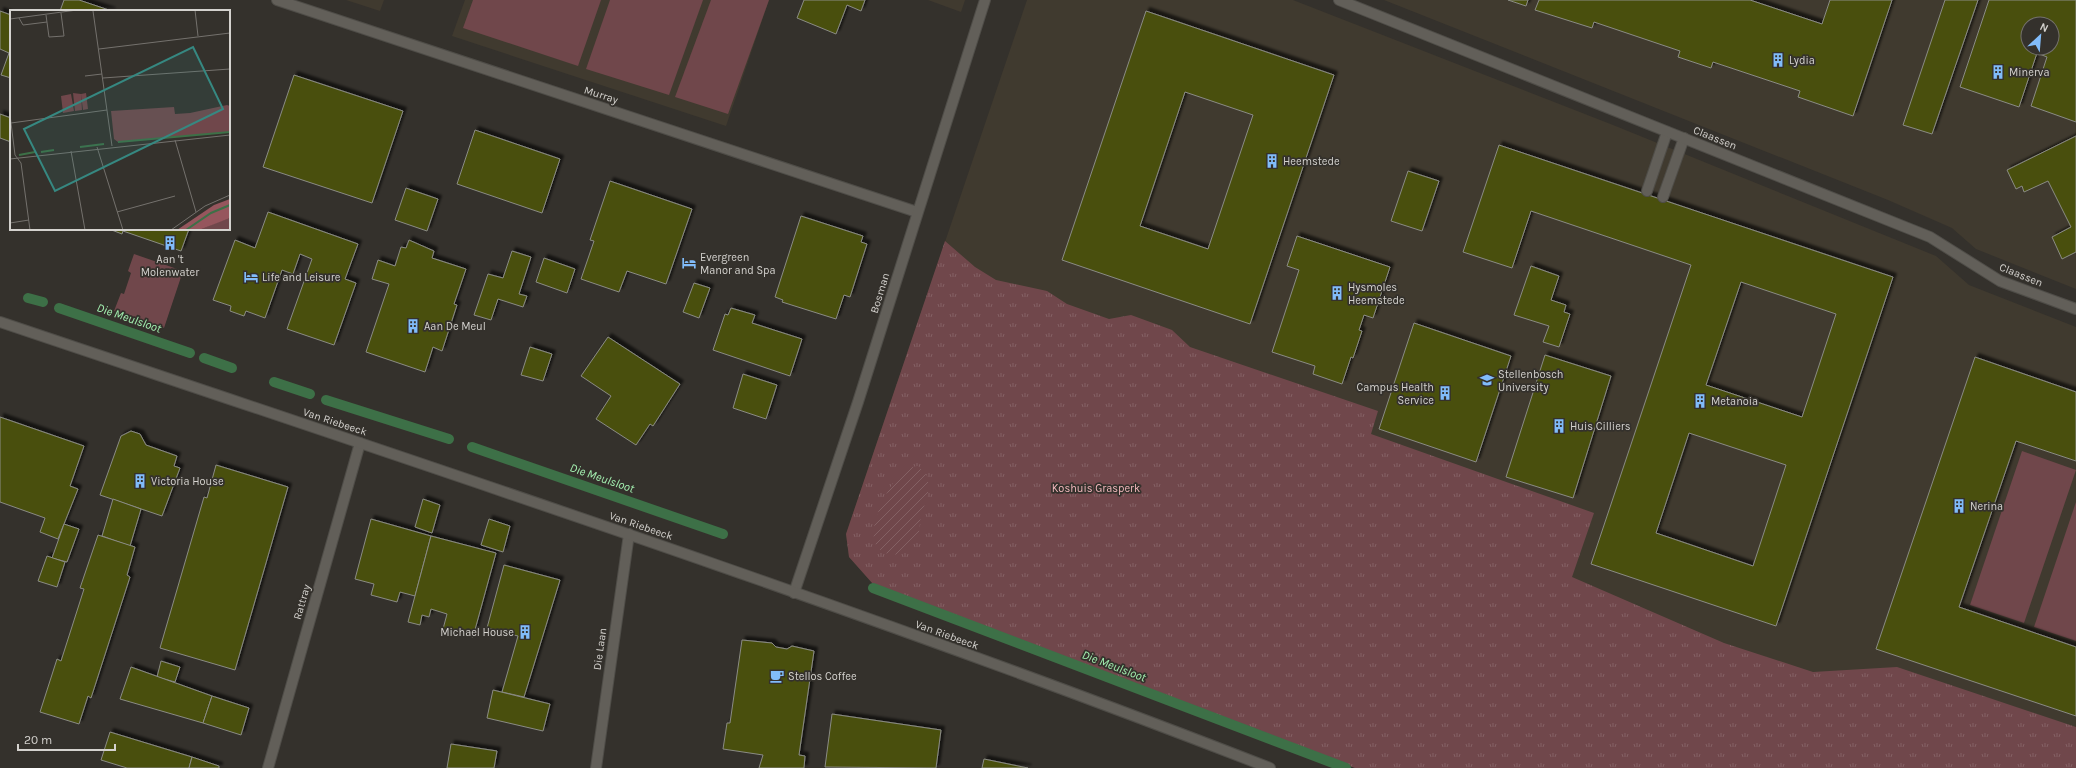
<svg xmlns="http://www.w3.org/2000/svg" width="2076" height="768" viewBox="0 0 2076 768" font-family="Karla,sans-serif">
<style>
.built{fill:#403a2f;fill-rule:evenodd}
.grass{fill:#70474b}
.park{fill:url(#park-tufts)}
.garden{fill:url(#garden-furrows)}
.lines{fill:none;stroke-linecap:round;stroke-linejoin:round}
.stream{stroke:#3d7047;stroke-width:10}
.building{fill:#4a500e;stroke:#8a8b84;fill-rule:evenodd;filter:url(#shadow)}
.service-casing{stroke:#4f4d48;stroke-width:12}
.minor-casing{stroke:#4f4d48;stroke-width:12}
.tertiary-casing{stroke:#4f4d48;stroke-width:12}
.service{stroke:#625f59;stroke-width:10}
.minor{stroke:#625f59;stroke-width:10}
.tertiary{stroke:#625f59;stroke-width:10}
.labels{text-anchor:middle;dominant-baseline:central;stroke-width:3.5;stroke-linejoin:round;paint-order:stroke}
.poi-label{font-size:11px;fill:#d4d2ce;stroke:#34312c;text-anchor:start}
.street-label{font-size:11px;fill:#d4d2ce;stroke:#34312c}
.park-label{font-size:11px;fill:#f4b9be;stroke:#34312c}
.water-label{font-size:12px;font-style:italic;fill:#a4f1b1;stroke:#34312c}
.inset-river{fill:none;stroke:#3d7047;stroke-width:2}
.inset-road{fill:none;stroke:#74716d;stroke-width:1}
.view{fill:#368881;fill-opacity:0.15;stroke:#368881;stroke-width:2}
.inset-edge{fill:none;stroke:#d4d2ce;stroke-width:2}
</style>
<defs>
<pattern id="park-tufts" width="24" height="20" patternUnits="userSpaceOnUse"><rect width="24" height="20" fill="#70474b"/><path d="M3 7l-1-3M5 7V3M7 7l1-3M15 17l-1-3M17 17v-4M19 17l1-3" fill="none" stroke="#846164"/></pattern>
<pattern id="garden-furrows" width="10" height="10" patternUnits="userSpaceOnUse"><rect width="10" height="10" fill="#70474b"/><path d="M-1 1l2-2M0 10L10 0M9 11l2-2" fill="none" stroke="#846164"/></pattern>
<filter id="shadow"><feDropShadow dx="3.5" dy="-3.5" stdDeviation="1" flood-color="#0009"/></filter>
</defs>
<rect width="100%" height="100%" fill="#34312c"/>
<g class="built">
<path d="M346 0H384L380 11Z"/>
<path d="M465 0H769L726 126 452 36Z"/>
<path d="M928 0H965L961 12Z"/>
<path d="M1027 0H1293L1613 125 1936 256 1969 285 2076 327V768H1355L873 584 849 557 846 534Z"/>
<path d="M1384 0H2076V289L1976 249 1952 228 1888 200ZM2028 24H2052V48H2028Z"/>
</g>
<g class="grass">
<path d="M473 0H601L578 66 463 28Z"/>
<path d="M610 0H703L669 95 586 69Z"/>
<path d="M711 0H769L728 114 675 97Z"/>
<path d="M134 254 183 271 164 328 114 311 121 293 124 294 131 273 128 271Z"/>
<path d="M2022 451 2076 470 2024 623 1970 605Z"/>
<path d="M2076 502V641L2034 627Z"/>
</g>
<path class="park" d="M945 241 975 267 996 280 1047 291 1067 304 1109 319 1131 315 1172 330 1190 347 1378 411 1371 434 1594 513 1572 577 1724 643 1813 672 1897 667 2076 727V768H1355L873 584 849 557 846 534Z"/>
<path class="garden" d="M918 466 928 477V496L921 514 919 532 906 551 891 556C887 553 878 550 876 545 866 526 890 481 906 469 910 467 914 467 918 466Z"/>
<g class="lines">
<g class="stream">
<path d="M28 298 43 302"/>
<path d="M59 308 190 353"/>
<path d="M204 358 232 368"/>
<path d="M274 382 310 394"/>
<path d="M326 400 449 439"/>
<path d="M472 447 723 534"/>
<path d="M873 588 1346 768"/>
</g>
</g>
<g class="building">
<path d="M64 0H79L112 11H60Z"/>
<path d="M804 0H865L861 11 847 5 836 34 797 18Z"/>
<path d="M1508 0H1528L1526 6Z"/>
<path d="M1539 0H1750L1822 24 1830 0H1892L1853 116 1798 97 1800 91 1713 62 1711 68 1678 57 1680 51 1594 22 1592 28 1535 10Z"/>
<path d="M1945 0H1978L1932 134 1903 125Z"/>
<path d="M1989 0H2076V122L2031 106 2047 57 2037 53 2019 107 1960 87ZM2028 24H2052V48H2028Z"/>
<path d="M0 11 11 15V78L1 75 9 53 0 49Z"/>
<path d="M1146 11 1334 75 1250 324 1062 260ZM1185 92 1253 115 1208 249 1140 226Z"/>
<path d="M294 75 403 111 372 203 263 167Z"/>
<path d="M0 114 11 118V142L0 138Z"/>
<path d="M475 130 560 159 542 213 457 184Z"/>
<path d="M2076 136V252L2062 259 2052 237 2071 227 2048 181 2024 192 2022 186 2016 189 2007 170Z"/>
<path d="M1499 145 1893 277 1776 626 1591 564 1691 265 1531 211 1512 268 1463 252ZM1741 282 1836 314 1802 417 1706 385ZM1689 433 1786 465 1753 566 1656 533Z"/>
<path d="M1408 171 1439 181 1422 231 1391 221Z"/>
<path d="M610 181 692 209 666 284 627 271 619 292 581 279 594 241 590 240Z"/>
<path d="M406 188 438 199 427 231 395 220Z"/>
<path d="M268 212 358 244 345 279 356 283 334 345 287 329 312 259 300 254 293 274 282 270 265 318 246 311 244 316 230 311 231 306 213 300 235 240 255 248Z"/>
<path d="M801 216 863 236 861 242 867 244 850 297 844 295 836 319 782 302 783 300 775 297Z"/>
<path d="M109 229H189L181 251 123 231 122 234Z"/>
<path d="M1297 236 1390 267 1373 318 1364 315 1359 330 1362 331 1353 358 1351 357 1342 384 1313 374 1315 366 1272 352 1299 270 1287 266Z"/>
<path d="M409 240 434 251 432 258 466 269 454 304 457 305 442 351 433 347 425 372 366 352 389 284 372 279 378 260 395 266 401 247 406 248Z"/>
<path d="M512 251 531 257 519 294 527 296 523 307 498 299 491 320 474 315 488 274 503 278Z"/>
<path d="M544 258 575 269 567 293 536 282Z"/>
<path d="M1531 266 1559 276 1551 300 1566 305 1564 312 1570 314 1559 347 1543 342 1549 326 1514 315Z"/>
<path d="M694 283 710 288 699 318 683 312Z"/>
<path d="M731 308 755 315 752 323 802 339 790 376 713 350 725 314 728 315Z"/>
<path d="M1414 323 1511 356 1476 462 1379 429Z"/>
<path d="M608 337 680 384 653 426 650 424 636 445 596 419 611 396 581 376Z"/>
<path d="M530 347 552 354 543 381 521 375Z"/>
<path d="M1545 355 1611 376 1573 498 1506 477Z"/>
<path d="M1975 357 2076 392V461L2016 441 1959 607 2076 647V716L1876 649Z"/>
<path d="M743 374 777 385 766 419 733 408Z"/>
<path d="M0 417 84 446 70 486 78 489 58 539 40 532 45 518 0 502Z"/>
<path d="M131 431 140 434 146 445 177 456 174 466 180 468 162 516 100 495 121 436Z"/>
<path d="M216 465 288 487 235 670 160 648 204 497 207 498Z"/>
<path d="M113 499 141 509 130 546 102 536Z"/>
<path d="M423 499 440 505 432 533 415 527Z"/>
<path d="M371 519 431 536 415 596 400 592 397 602 371 595 374 584 355 579Z"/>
<path d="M489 519 510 526 503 552 481 545Z"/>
<path d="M64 524 79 529 67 562 52 558Z"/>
<path d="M98 535 135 547 127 575 130 577 91 698 88 696 79 724 40 712 57 659 61 661 84 589 80 588Z"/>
<path d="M431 536 496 553 473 637 443 629 447 614 431 609 429 617 422 615 420 625 408 622Z"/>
<path d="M47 556 65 562 57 587 38 581Z"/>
<path d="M504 565 560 580 524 697 502 692 518 636 487 628Z"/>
<path d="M742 640 772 643 776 647 787 649 792 646 814 651 799 755 805 756 804 768H759L763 755 723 749 727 723H730Z"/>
<path d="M161 661 180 667 175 682 157 677Z"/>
<path d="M131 667 212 696 203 723 120 699Z"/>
<path d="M493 690 550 704 543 731 487 718Z"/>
<path d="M212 696 249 708 241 735 203 723Z"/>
<path d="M832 714 941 730 936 768 825 767Z"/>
<path d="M110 732 192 757 189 768H127L101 760Z"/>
<path d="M451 744 497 751 494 768H447Z"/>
<path d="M192 757 219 766V768H189Z"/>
<path d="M984 759 1028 768H982Z"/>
</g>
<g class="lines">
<defs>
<g id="service">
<path d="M1647 191 1667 132"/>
<path d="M1663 197 1684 138"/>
</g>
<g id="minor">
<path d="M277 0 917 212"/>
<path d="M1339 0 1930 237 2000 281 2076 309"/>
<path d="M794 593 858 402 985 0"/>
<path d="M268 768 360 443"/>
<path d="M596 768 629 534"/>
</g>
<path id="tertiary" d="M0 322C425 465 852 605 1270 768"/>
</defs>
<use href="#service" class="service-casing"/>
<use href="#minor" class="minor-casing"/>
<use href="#tertiary" class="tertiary-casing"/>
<use href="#service" class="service"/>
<use href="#minor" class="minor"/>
<use href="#tertiary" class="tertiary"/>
</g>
<defs>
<symbol id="building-bare" viewBox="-9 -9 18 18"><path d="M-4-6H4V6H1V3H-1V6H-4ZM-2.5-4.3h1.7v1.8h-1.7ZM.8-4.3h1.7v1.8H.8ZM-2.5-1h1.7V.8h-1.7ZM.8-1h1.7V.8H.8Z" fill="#81bcfa" stroke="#34312c" stroke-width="2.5" paint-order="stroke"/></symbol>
<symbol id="hotel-bare" viewBox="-9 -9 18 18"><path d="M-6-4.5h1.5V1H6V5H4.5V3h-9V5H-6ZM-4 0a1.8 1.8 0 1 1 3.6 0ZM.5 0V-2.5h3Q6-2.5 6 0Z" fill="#81bcfa" stroke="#34312c" stroke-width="2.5" paint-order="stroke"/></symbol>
<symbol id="university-bare" viewBox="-9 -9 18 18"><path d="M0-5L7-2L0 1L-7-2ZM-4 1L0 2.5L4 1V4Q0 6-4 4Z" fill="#81bcfa" stroke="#34312c" stroke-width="2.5" paint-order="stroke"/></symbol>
<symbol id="cafe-bare" viewBox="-9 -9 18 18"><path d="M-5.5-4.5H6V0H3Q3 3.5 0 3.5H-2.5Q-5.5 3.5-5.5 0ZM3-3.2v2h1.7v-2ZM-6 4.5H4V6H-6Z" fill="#81bcfa" stroke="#34312c" stroke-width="2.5" paint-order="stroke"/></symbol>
</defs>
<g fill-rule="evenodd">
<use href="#building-bare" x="1768" y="50" width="20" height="20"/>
<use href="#building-bare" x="1988" y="62" width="20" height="20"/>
<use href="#building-bare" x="1262" y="151" width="20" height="20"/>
<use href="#building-bare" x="160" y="233" width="20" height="20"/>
<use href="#hotel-bare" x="679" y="253" width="20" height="20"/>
<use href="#hotel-bare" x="241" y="267" width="20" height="20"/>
<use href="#building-bare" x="1327" y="283" width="20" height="20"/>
<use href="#building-bare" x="403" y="316" width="20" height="20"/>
<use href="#university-bare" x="1477" y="370" width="20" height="20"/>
<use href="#building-bare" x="1435" y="383" width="20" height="20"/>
<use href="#building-bare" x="1690" y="391" width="20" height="20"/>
<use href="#building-bare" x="1549" y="416" width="20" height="20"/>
<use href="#building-bare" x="130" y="471" width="20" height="20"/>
<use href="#building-bare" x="1949" y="496" width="20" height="20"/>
<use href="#building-bare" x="515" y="622" width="20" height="20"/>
<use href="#cafe-bare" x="767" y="666" width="20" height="20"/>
</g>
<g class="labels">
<g class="poi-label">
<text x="1789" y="60">Lydia</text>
<text x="2009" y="72">Minerva</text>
<text x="1283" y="161">Heemstede</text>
<text x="700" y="257">Evergreen<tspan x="700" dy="13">Manor and Spa</tspan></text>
<text x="170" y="259" text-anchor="middle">Aan 't<tspan x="170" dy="13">Molenwater</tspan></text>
<text x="262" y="277">Life and Leisure</text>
<text x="1348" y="287">Hysmoles<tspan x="1348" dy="13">Heemstede</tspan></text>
<text x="424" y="326">Aan De Meul</text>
<text x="1498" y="374">Stellenbosch<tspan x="1498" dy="13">University</tspan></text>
<text x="1434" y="387" text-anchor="end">Campus Health<tspan x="1434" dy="13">Service</tspan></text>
<text x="1711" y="401">Metanoia</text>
<text x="1570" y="426">Huis Cilliers</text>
<text x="151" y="481">Victoria House</text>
<text x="1970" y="506">Nerina</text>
<text x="514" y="632" text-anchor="end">Michael House</text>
<text x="788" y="676">Stellos Coffee</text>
</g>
<g class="street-label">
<text transform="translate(601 95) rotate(18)">Murray</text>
<text transform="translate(1715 138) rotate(22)">Claassen</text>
<text transform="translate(2021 275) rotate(22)">Claassen</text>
<text transform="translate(880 293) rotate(-73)">Bosman</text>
<text transform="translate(335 422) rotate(18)">Van Riebeeck</text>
<text transform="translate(641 526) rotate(19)">Van Riebeeck</text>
<text transform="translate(302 602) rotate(-74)">Rattray</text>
<text transform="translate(947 635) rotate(20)">Van Riebeeck</text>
<text transform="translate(600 649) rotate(-82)">Die Laan</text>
</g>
<g class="park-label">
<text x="1096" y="488">Koshuis Grasperk</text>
</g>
<g class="water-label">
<text transform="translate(129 318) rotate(19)">Die Meulsloot</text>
<text transform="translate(602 478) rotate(19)">Die Meulsloot</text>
<text transform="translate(1114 666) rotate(21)">Die Meulsloot</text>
</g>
</g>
<g transform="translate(10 10)">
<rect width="220" height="220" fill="#34312c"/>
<path d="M63 83 71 84 72 100 65 101ZM76 83 78 99 73 100 71 84ZM61 84 64 101 53 103 51 86ZM220 208V220H189L208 212Z" fill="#70474b"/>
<path d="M220 189V208L189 220H167L204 195Z" fill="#96565d"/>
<path d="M217 95 220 96V122L108 132 104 129 101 101 164 97 165 104 180 103Z" fill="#70474b"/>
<path class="inset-river" d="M108 132 220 122M70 137 94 134M31 142 44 140M9 145 25 142M176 220 201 203 220 195"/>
<path class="inset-road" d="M185 0 188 26M83 1 102 136M36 5 39 27 54 26 51 3M9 8 13 15 37 12M0 9 67 0M89 39 220 23M75 66 92 64M93 68 220 59M0 105 5 145 11 153 20 220M1 113 97 100M165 130 186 202M87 137 113 220M61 141 75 220M0 149 220 125M107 202 165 186M0 213 19 210M161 220 195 196 220 185"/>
<path class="view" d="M183 37 213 99 45 181 14 119Z"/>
<rect width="220" height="220" class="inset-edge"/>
</g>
<g transform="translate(2040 36) rotate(26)"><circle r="19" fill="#34312c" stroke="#74716d"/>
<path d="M0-3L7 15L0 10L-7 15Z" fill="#81bcfa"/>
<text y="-6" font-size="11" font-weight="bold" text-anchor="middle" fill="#d4d2ce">N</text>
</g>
<path d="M18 744v6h97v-6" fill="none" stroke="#d4d2ce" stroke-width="2"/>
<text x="24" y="744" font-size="12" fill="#d4d2ce" stroke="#34312c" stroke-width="3" paint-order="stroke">20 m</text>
</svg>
